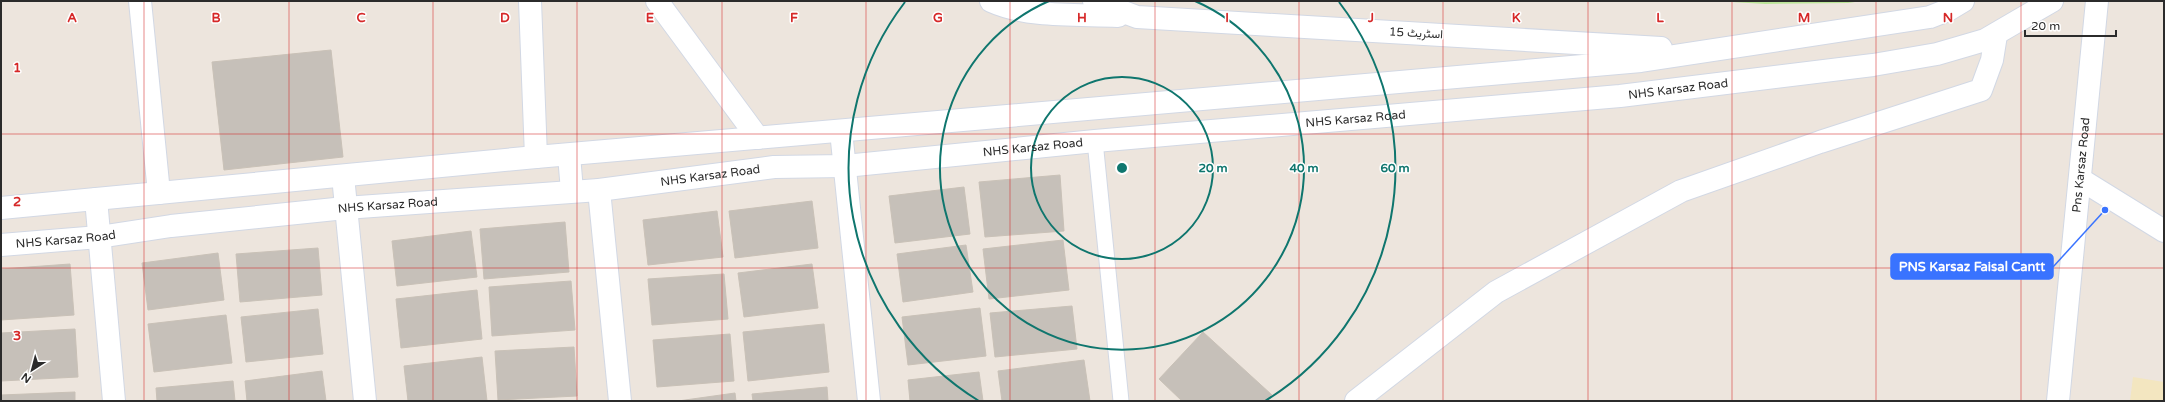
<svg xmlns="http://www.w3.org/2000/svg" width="2165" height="402" viewBox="0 0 2165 402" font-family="'Varela Round',Vazirmatn,sans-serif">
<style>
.green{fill:#bbe598}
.sand{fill:#f3e6c0}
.building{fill:#c6c0b9;stroke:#c9c1b7}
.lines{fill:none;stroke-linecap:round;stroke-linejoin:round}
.service-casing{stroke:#d2d8e4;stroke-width:17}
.minor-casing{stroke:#d2d8e4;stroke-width:24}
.tertiary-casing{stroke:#d2d8e4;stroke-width:24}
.service{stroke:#fff;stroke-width:15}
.minor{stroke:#fff;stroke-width:22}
.tertiary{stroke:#fff;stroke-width:22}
.grid{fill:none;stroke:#d62828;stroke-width:1;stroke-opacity:0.55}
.ring{fill:none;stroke:#0f766e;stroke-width:2}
.labels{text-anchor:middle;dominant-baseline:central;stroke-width:3;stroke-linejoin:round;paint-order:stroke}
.street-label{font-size:12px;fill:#2b2b2b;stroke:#fff}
.grid-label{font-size:13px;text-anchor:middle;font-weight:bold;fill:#d62828;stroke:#fff;stroke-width:3;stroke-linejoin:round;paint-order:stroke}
.centre{fill:#0f766e;stroke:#fff;stroke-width:2}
.ring-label{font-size:12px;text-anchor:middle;font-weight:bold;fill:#0f766e;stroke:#fff;stroke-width:3;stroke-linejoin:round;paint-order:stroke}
.leader{fill:none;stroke:#3973ff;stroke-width:1.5}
.callout-dot{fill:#3973ff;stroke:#fff;stroke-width:1.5}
.callout{fill:#3973ff;stroke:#3973ff;stroke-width:1.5}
.callout-label{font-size:13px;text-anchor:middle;font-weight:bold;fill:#fff}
</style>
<rect width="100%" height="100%" fill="#ede5dd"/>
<path class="green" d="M1716 1H1862L1848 3 1765 4Z"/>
<path class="sand" d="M2133 377 2164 382V401H2130Z"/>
<g class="building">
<path d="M331 50 343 157 224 170 212 62Z"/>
<path d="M1060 175 1064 231 985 237 979 182Z"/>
<path d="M964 187 970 234 895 243 889 196Z"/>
<path d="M812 201 818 248 735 258 729 211Z"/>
<path d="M717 211 723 257 648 265 643 220Z"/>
<path d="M565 222 569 272 484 279 480 229Z"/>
<path d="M471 231 477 277 397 286 392 241Z"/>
<path d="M1063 240 1069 290 989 299 983 249Z"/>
<path d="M966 245 973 292 903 302 897 254Z"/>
<path d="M318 248 322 295 240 302 236 254Z"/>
<path d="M218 253 224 300 148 310 142 263Z"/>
<path d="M70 264 74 315 1 320V269Z"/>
<path d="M812 264 818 308 744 317 738 273Z"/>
<path d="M724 274 728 319 652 325 648 279Z"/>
<path d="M571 281 575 330 492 336 489 287Z"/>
<path d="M477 290 482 339 401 348 396 299Z"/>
<path d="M1072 306 1077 349 995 357 990 313Z"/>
<path d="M980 308 986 356 908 365 902 317Z"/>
<path d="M318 309 323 354 246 362 241 317Z"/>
<path d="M226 315 232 363 154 372 148 324Z"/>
<path d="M824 324 829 372 748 381 743 332Z"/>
<path d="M75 329 78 377 1 381V333Z"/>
<path d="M1203 332 1272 395 1267 401H1182L1159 379Z"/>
<path d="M730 334 734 381 657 387 653 340Z"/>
<path d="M574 347 577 396 498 400 495 351Z"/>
<path d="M482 357 487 401H408L404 366Z"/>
<path d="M1084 360 1090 401H1002L998 371Z"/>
<path d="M322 371 326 401H247L245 381Z"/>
<path d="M979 372 983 401H910L908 380Z"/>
<path d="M233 381 235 401H157L156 388Z"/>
<path d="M827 387 828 401H753L752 394Z"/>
<path d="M75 392V401H1V395Z"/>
<path d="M735 393 736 401H678Z"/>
</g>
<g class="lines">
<defs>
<path id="service" d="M1095 141 1121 401"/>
<g id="minor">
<path d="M140 1 159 193"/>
<path d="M530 1 536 157"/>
<path d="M657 1 758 138"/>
<path d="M841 131 869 401"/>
<path d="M343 176 365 401"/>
<path d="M599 190 620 401"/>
<path d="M96 199 114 401"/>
<path d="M1356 401 1496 292 1681 191 1820 142 1981 90 1992 60 1996 35"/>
</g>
<g id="tertiary">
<path d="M991 1C1029 18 1077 14 1118 16"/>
<path d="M1094 1 1137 17 1661 48"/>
<path d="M569 155 572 191"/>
<path d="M2080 179 2164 231"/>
<path d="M1 208 536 157 1641 61 1930 17 1948 10 1963 1"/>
<path id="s1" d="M1 245 99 237 171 226 345 208 599 190 774 167 845 166 1095 141 1620 96 1873 65 1937 54 1985 40 2052 1"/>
<path id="s2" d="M2058 401 2097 1"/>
</g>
</defs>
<use href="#service" class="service-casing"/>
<use href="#minor" class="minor-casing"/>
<use href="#tertiary" class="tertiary-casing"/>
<use href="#service" class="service"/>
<use href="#minor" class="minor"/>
<use href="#tertiary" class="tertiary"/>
</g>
<path class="grid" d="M144 1V401M289 1V401M433 1V401M577 1V401M722 1V401M866 1V401M1010 1V401M1155 1V401M1299 1V401M1443 1V401M1588 1V401M1732 1V401M1876 1V401M2021 1V401M1 134H2164M1 268H2164"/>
<g class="ring">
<circle cx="1122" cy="168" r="91"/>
<path d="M1195 1A182 182 0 1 1 1049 1"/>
<path d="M979 401A273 273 0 0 1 905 2M1339 2A273 273 0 0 1 1265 401"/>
</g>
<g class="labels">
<g class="street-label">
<text transform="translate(1416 33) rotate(3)">اسٹریٹ 15</text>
<text stroke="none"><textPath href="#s1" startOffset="1685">NHS Karsaz Road</textPath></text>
<text stroke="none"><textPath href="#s1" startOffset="1361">NHS Karsaz Road</textPath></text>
<text stroke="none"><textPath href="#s1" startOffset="1037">NHS Karsaz Road</textPath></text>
<text stroke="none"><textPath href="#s2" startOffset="237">Pns Karsaz Road</textPath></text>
<text stroke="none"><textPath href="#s1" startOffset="713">NHS Karsaz Road</textPath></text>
<text stroke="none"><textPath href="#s1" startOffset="389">NHS Karsaz Road</textPath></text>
<text stroke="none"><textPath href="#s1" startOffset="65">NHS Karsaz Road</textPath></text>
</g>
</g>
<g class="grid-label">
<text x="72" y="22">A</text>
<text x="216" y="22">B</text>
<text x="361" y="22">C</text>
<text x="505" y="22">D</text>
<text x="650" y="22">E</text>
<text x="794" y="22">F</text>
<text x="938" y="22">G</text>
<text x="1082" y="22">H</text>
<text x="1227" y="22">I</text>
<text x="1371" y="22">J</text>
<text x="1516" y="22">K</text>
<text x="1660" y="22">L</text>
<text x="1804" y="22">M</text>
<text x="1948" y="22">N</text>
<text x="17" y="72">1</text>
<text x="17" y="206">2</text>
<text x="17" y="340">3</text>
</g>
<circle cx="1122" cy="168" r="6" class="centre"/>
<g class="ring-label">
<text x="1213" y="172">20 m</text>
<text x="1304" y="172">40 m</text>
<text x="1395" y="172">60 m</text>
</g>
<path class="leader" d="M2105 210L2053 267"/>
<circle class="callout-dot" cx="2105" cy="210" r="4"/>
<rect class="callout" x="1891" y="254" width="162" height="25" rx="4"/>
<g class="callout-label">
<text x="1972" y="271">PNS Karsaz Faisal Cantt</text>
</g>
<rect width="2165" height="402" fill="none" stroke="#2b2b2b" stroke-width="4"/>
<g transform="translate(32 370) rotate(216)" stroke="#ffffff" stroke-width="3" paint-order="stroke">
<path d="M0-3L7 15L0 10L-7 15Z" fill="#2b2b2b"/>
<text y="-6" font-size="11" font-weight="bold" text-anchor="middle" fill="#2b2b2b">N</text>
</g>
<path d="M2025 30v6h91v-6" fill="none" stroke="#2b2b2b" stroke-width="2"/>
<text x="2031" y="30" font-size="12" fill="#2b2b2b" stroke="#ffffff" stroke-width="3" paint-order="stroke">20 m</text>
</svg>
